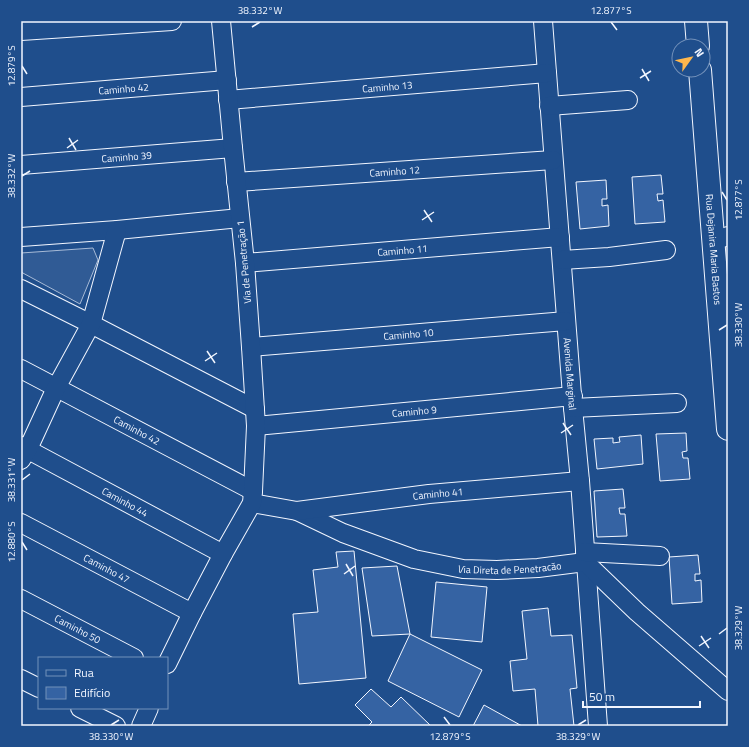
<svg xmlns="http://www.w3.org/2000/svg" width="749" height="747" viewBox="0 0 749 747" font-family="'Titillium Web',sans-serif">
<style>
.built{fill:#305b95;stroke:#a8bbd7}
.building{fill:#3563a3;stroke:#f2f6ff}
.lines{fill:none;stroke-linecap:round;stroke-linejoin:round}
.minor-casing{stroke:#f2f6ff;stroke-width:20}
.major-casing{stroke:#f2f6ff;stroke-width:24}
.minor{stroke:#1f4e8c;stroke-width:18}
.major{stroke:#1f4e8c;stroke-width:22}
.ticks{fill:none;stroke:#f2f6ff;stroke-width:1.5}
.labels{text-anchor:middle;dominant-baseline:central;stroke-width:3;stroke-linejoin:round;paint-order:stroke}
.street-label{font-size:10px;fill:#f2f6ff;stroke:#1f4e8c}
.neatline{fill:none;stroke:#f2f6ff;stroke-width:1.5}
.ticks-label{font-size:10px;text-anchor:middle;fill:#f2f6ff}
</style>
<rect width="100%" height="100%" fill="#1f4e8c"/>
<path class="built" d="M93 248 98 260 80 304 21 272V253Z"/>
<g class="building">
<path d="M661 175 663 194H657L658 201 663 200 665 222 635 224 632 177Z"/>
<path d="M606 180 607 199H602V206L608 205 609 226 580 229 576 182Z"/>
<path d="M686 433 687 451 682 452 683 458H688L690 479 660 481 656 434Z"/>
<path d="M641 435 643 464 597 469 594 439 613 438V443L620 442 619 437Z"/>
<path d="M623 489 625 508H619L620 514H625L627 536 597 537 594 491Z"/>
<path d="M354 551 366 678 299 684 293 614 318 612 313 570 338 567 336 552Z"/>
<path d="M698 555 700 574H695V581L701 580 702 602 672 604 669 557Z"/>
<path d="M397 566 410 634 372 636 362 568Z"/>
<path d="M436 582 487 587 482 642 431 637Z"/>
<path d="M548 608 551 636 572 635 577 688 570 689 574 726H538L535 689 513 691 510 661 527 659 522 611Z"/>
<path d="M410 634 482 670 459 717 388 681Z"/>
<path d="M371 689 391 707 401 697 431 726H368L372 722 355 705Z"/>
<path d="M484 705 522 726H473Z"/>
</g>
<g class="lines">
<defs>
<g id="minor">
<path id="s1" d="M543 21 573 408 580 481 598 726"/>
<path d="M21 31 172 21"/>
<path id="s2" d="M21 97 227 80"/>
<path id="s3" d="M228 100 547 73"/>
<path d="M549 106 628 100"/>
<path id="s4" d="M21 165 233 148"/>
<path id="s5" d="M236 182 553 160"/>
<path d="M21 237 117 230 240 218"/>
<path d="M713 241 728 236"/>
<path d="M562 260 609 257 666 250"/>
<path id="s6" d="M245 263 560 237"/>
<path d="M21 289 91 324 255 409"/>
<path id="s7" d="M251 347 566 321"/>
<path id="s8" d="M21 369 253 491"/>
<path d="M573 408 677 403"/>
<path id="s9" d="M256 426 573 396"/>
<path id="s10" d="M21 446 223 554"/>
<path d="M21 460 28 449 56 388 91 324 117 230"/>
<path id="s11" d="M252 503 297 511 343 533 414 559 463 569 497 570 538 568 585 562 637 612 728 691"/>
<path id="s12" d="M297 511 429 494 580 481"/>
<path id="s13" d="M21 523 192 613"/>
<path d="M585 552 660 556"/>
<path id="s14" d="M21 599 134 658"/>
<path d="M167 664 192 613 223 554 252 503 253 491 256 426 251 347 245 263 233 148 221 21"/>
<path d="M21 679 39 688"/>
<path d="M80 708 116 726"/>
<path d="M141 726 149 708"/>
</g>
<g id="major">
<path d="M696 21 698 46"/>
<path id="s15" d="M700 70 728 429"/>
</g>
</defs>
<use href="#minor" class="minor-casing"/>
<use href="#major" class="major-casing"/>
<use href="#minor" class="minor"/>
<use href="#major" class="major"/>
</g>
<path class="ticks" d="M611 22 617 30M252 27 260 22M22 66 27 74M642 69 649 81M640 78 651 71M69 138 76 150M67 148 78 140M22 176 30 171M722 192 727 200M424 210 432 222M422 220 434 212M719 330 727 325M207 351 215 363M205 361 217 353M563 423 571 435M561 433 573 425M22 480 30 474M22 542 27 550M346 564 353 576M344 574 355 566M719 634 727 628M701 636 709 648M699 646 711 638M444 717 450 725M111 725 119 720M578 725 586 720"/>
<g class="labels">
<g class="street-label">
<text stroke="none"><textPath href="#s3" startOffset="160">Caminho 13</textPath></text>
<text stroke="none"><textPath href="#s2" startOffset="103">Caminho 42</textPath></text>
<text stroke="none"><textPath href="#s4" startOffset="106">Caminho 39</textPath></text>
<text stroke="none"><textPath href="#s5" startOffset="159">Caminho 12</textPath></text>
<text stroke="none"><textPath href="#s15" startOffset="180">Rua Dejanira Maria Bastos</textPath></text>
<text stroke="none"><textPath href="#s6" startOffset="158">Caminho 11</textPath></text>
<text transform="translate(244 262) rotate(-95)">Via de Penetração 1</text>
<text stroke="none"><textPath href="#s7" startOffset="158">Caminho 10</textPath></text>
<text stroke="none"><textPath href="#s1" startOffset="354">Avenida Marginal</textPath></text>
<text stroke="none"><textPath href="#s9" startOffset="159">Caminho 9</textPath></text>
<text stroke="none"><textPath href="#s8" startOffset="131">Caminho 42</textPath></text>
<text stroke="none"><textPath href="#s12" startOffset="142">Caminho 41</textPath></text>
<text stroke="none"><textPath href="#s10" startOffset="118">Caminho 44</textPath></text>
<text stroke="none"><textPath href="#s11" startOffset="269">Via Direta de Penetracão</textPath></text>
<text stroke="none"><textPath href="#s13" startOffset="97">Caminho 47</textPath></text>
<text stroke="none"><textPath href="#s14" startOffset="64">Caminho 50</textPath></text>
</g>
</g>
<rect width="749" height="747" fill="none" stroke="#1f4e8c" stroke-width="44"/>
<rect x="38" y="657" width="130" height="52" fill="#1f4e8c" stroke="#7391ba"/>
<rect x="46" y="670" width="20" height="6" fill="#1f4e8c" stroke="#7391ba"/>
<text x="74" y="677" font-size="12" fill="#f2f6ff">Rua</text>
<rect x="46" y="687" width="20" height="12" fill="#3563a3" stroke="#7391ba"/>
<text x="74" y="697" font-size="12" fill="#f2f6ff">Edifício</text>
<g transform="translate(691 58) rotate(57)"><circle r="19" fill="#1f4e8c" stroke="#7391ba"/>
<path d="M0-3L7 15L0 10L-7 15Z" fill="#ffb74d"/>
<text y="-6" font-size="11" font-weight="bold" text-anchor="middle" fill="#f2f6ff">N</text>
</g>
<path d="M583 701v6h117v-6" fill="none" stroke="#f2f6ff" stroke-width="2"/>
<text x="589" y="701" font-size="12" fill="#f2f6ff" stroke="#1f4e8c" stroke-width="3" paint-order="stroke">50 m</text>
<rect x="22" y="22" width="705" height="703" class="neatline"/>
<g class="ticks-label">
<text x="260" y="14">38.332°W</text>
<text x="611" y="14">12.877°S</text>
<text transform="translate(11 66) rotate(-90)" y="4">12.879°S</text>
<text transform="translate(11 176) rotate(-90)" y="4">38.332°W</text>
<text transform="translate(738 200) rotate(-90)" y="4">12.877°S</text>
<text transform="translate(738 325) rotate(-90)" y="4">38.330°W</text>
<text transform="translate(11 480) rotate(-90)" y="4">38.331°W</text>
<text transform="translate(11 542) rotate(-90)" y="4">12.880°S</text>
<text transform="translate(738 628) rotate(-90)" y="4">38.329°W</text>
<text x="111" y="740">38.330°W</text>
<text x="450" y="740">12.879°S</text>
<text x="578" y="740">38.329°W</text>
</g>
</svg>
